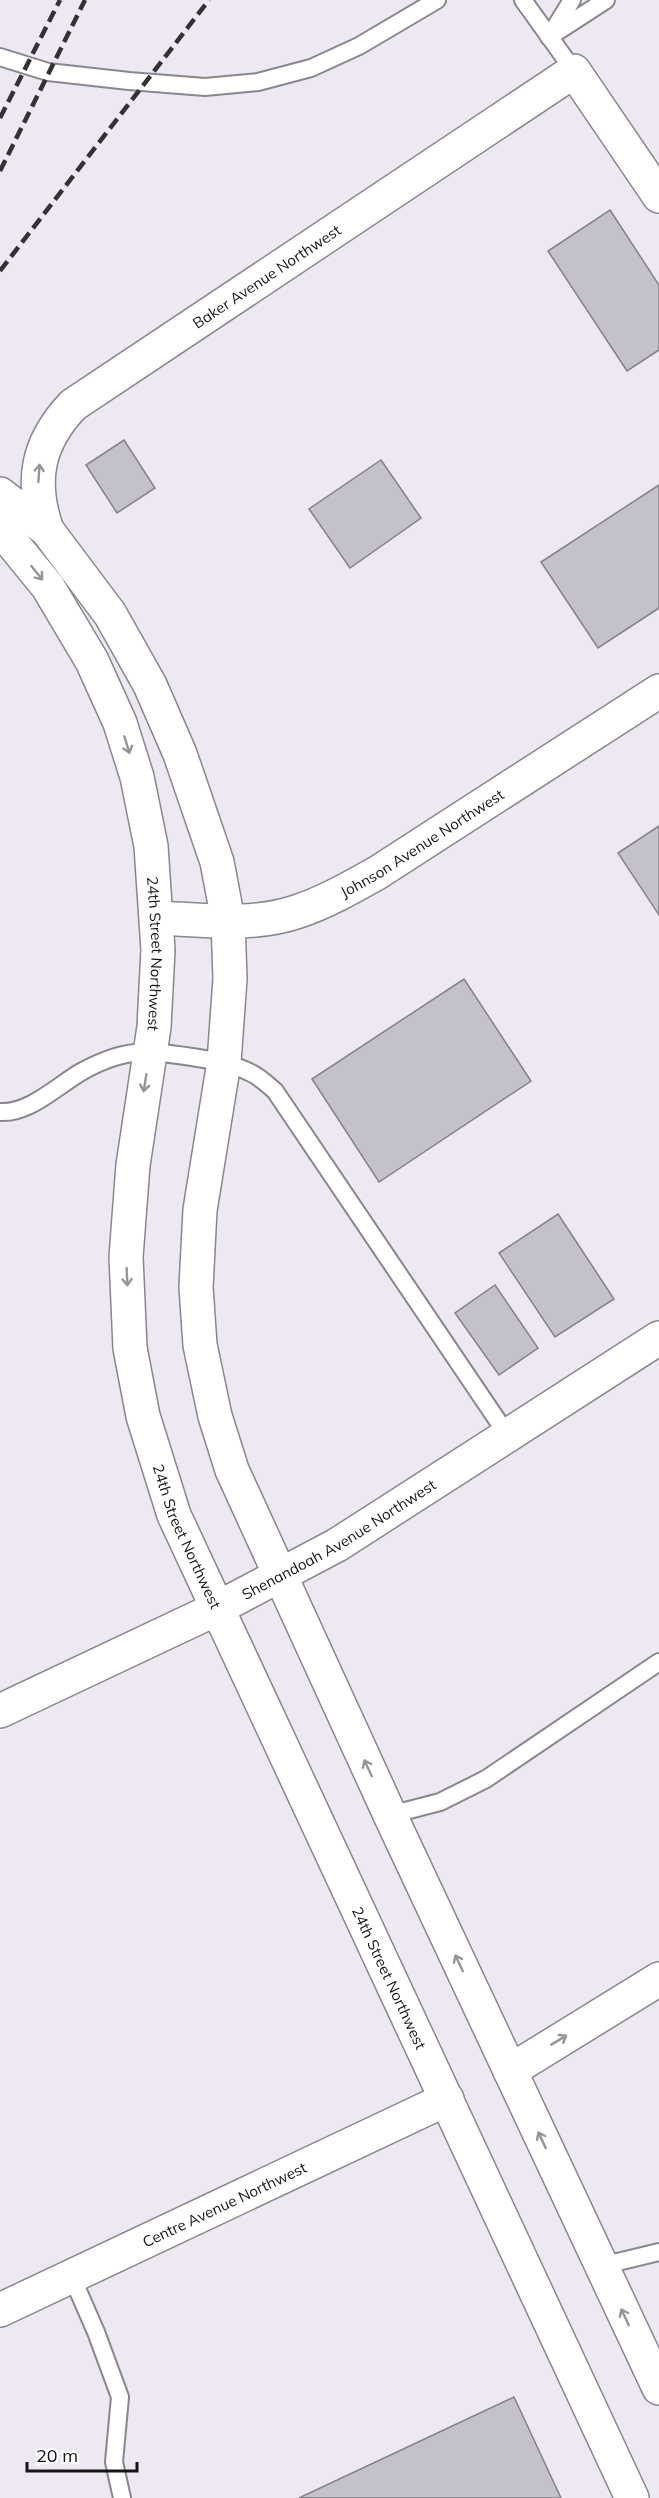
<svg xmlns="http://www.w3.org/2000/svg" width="659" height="2498" viewBox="0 0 659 2498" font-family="Mulish,sans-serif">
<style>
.building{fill:#c4c1cb;stroke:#838189;stroke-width:1.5}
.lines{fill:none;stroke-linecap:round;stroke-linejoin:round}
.lane-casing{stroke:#8b868e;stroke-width:20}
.street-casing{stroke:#8b868e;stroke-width:36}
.secondary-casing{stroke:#8b868e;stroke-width:36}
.lane{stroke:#fff;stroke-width:16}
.street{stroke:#fff;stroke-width:33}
.secondary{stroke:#fff;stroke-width:33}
.rail{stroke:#323134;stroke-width:4.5;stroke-dasharray:12 6;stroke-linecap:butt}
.oneway{stroke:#969596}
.labels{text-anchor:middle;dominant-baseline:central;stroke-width:6;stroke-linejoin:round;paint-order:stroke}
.street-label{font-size:15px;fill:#151416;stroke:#fff}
</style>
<rect width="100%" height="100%" fill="#ede8f1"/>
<g class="building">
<path d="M610 210 659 285V350L627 371 548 251Z"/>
<path d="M124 440 155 488 117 513 86 465Z"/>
<path d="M381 460 421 518 350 568 309 509Z"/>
<path d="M659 485V608L598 648 541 562Z"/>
<path d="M659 826V915L618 853Z"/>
<path d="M464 979 531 1081 379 1182 312 1079Z"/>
<path d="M558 1214 614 1299 555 1337 499 1253Z"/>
<path d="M495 1285 538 1348 499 1375 455 1313Z"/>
<path d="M514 2397 561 2498H299Z"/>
</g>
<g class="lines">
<defs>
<g id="lane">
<path d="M523 0 574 71"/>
<path d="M572 0 549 37 606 0"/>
<path d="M0 57 48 72 129 81 205 87 258 82 311 68 359 46 437 0"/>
<path d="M0 1112C29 1114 57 1086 81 1072 124 1048 145 1050 192 1057 212 1060 231 1063 249 1072 259 1076 267 1084 275 1091L508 1436"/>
<path d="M390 1815 440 1802 486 1779 659 1662"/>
<path d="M601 2266 659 2252"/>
<path d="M72 2277 96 2332 120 2397 114 2462 122 2498"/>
</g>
<g id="street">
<path id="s1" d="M47 530C30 481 37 443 73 405L574 71 659 196"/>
<path id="s2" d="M157 918C203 920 254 927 299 911 326 902 352 887 377 873L659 691"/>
<path d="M510 2071 659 1979"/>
<path id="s3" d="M0 2310 447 2099"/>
</g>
<g id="secondary">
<path d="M0 494 47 530 110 614 150 685 180 754 217 862 228 920 230 979 224 1062 200 1210 196 1287 200 1345 215 1416 232 1470 390 1815 659 2388"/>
<path id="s4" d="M0 528 48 587 92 661 120 723 137 777 151 846 158 950 154 1027 133 1165 126 1257 130 1348 143 1416 174 1515 632 2498"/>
<path id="s5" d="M0 1711 216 1609 337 1545 659 1338"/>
</g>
</defs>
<use href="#lane" class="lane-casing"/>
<use href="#street" class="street-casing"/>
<use href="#secondary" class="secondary-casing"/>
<use href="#lane" class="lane"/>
<use href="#street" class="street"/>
<use href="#secondary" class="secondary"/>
<g class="rail">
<path d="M0 118 60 0"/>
<path d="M0 171 85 0"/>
<path d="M0 271 209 0"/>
</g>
</g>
<defs><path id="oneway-shaft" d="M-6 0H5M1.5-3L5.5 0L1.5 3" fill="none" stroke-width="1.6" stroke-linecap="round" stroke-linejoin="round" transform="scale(1.5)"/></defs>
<g class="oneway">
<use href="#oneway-shaft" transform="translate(39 473) rotate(-86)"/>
<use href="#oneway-shaft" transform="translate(37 573) rotate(51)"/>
<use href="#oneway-shaft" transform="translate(127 745) rotate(73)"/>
<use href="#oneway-shaft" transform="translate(145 1083) rotate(99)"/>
<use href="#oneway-shaft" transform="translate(127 1277) rotate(88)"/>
<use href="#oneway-shaft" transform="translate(368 1768) rotate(-115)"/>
<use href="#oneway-shaft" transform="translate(459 1963) rotate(-115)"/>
<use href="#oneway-shaft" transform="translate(559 2040) rotate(-31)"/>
<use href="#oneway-shaft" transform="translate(542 2140) rotate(-115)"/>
<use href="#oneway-shaft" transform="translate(625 2317) rotate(-115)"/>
</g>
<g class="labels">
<g class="street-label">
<text stroke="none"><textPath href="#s1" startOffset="368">Baker Avenue Northwest</textPath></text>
<text stroke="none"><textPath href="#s2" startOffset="284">Johnson Avenue Northwest</textPath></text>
<text stroke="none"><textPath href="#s4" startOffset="465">24th Street Northwest</textPath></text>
<text stroke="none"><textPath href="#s4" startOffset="1059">24th Street Northwest</textPath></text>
<text stroke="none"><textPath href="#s5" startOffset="380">Shenandoah Avenue Northwest</textPath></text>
<text stroke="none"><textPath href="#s4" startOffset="1545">24th Street Northwest</textPath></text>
<text stroke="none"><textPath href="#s3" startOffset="248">Centre Avenue Northwest</textPath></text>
</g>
</g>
<path d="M27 2462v9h110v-9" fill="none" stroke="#151416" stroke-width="3"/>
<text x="36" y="2462" font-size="18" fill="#151416" stroke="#ffffff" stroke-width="4.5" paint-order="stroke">20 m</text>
</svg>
